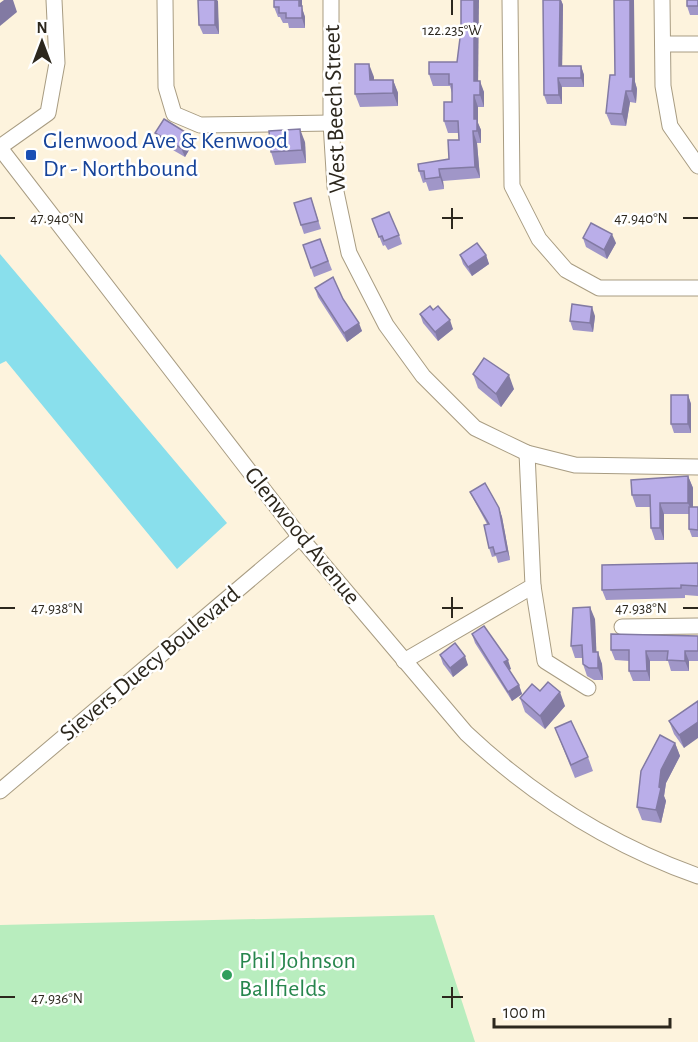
<svg xmlns="http://www.w3.org/2000/svg" width="698" height="1042" viewBox="0 0 698 1042" font-family="'Alegreya Sans',sans-serif">
<style>
.green{fill:#b8edbe}
.water{fill:#89dfec}
.lines{fill:none;stroke-linecap:round;stroke-linejoin:round}
.minor-casing{stroke:#a89c82;stroke-width:17}
.minor{stroke:#fff;stroke-width:15}
.wall{fill:#a096c8}
.shaded-wall{fill:#827aa3}
.building{fill:#baaee9;stroke:#827aa3;stroke-width:1.5}
.ticks{fill:none;stroke:#2c271d;stroke-width:2}
.transit-dot{fill:#1a4fb4;stroke:#fff;stroke-width:2}
.leisure-dot{fill:#2e9e5b;stroke:#fff;stroke-width:2}
.labels{text-anchor:middle;dominant-baseline:central;stroke-width:5;stroke-linejoin:round;paint-order:stroke}
.street-label{font-size:24px;fill:#2c271d;stroke:#fff}
.transit-label{font-size:24px;fill:#164399;stroke:#fff;text-anchor:start}
.leisure-label{font-size:24px;fill:#27864d;stroke:#fff;text-anchor:start}
.ticks-label{font-size:15px;text-anchor:middle;fill:#2c271d;stroke:#fff;stroke-width:5;stroke-linejoin:round;paint-order:stroke}
</style>
<rect width="100%" height="100%" fill="#fdf3dd"/>
<path class="green" d="M434 915 475 1042H0V925Z"/>
<path class="water" d="M0 254 227 523 177 569 6 361 0 364Z"/>
<g class="lines">
<defs>
<g id="minor">
<path d="M165 0 166 87 174 114 200 125 331 123"/>
<path d="M331 0V123L335 187 349 253 386 325 423 376 475 428 527 453 575 465 698 467"/>
<path d="M510 0 512 186 539 239 566 270 599 288H698"/>
<path d="M662 0 663 86 670 126 698 166"/>
<path d="M663 44H698"/>
<path d="M0 147 48 113 57 63 54 0"/>
<path d="M0 148 300 537 466 733C534 797 611 845 698 876"/>
<path d="M533 586 545 661 588 688"/>
<path d="M622 627 698 626"/>
<path d="M404 661 533 586 527 453"/>
<path d="M0 791 300 537"/>
</g>
</defs>
<use href="#minor" class="minor-casing"/>
<use href="#minor" class="minor"/>
</g>
<g class="wall">
<path d="M198 0H217L219 34H203L199 25Z"/>
<path d="M274 0H302V8L305 17V28H289L288 23H283L280 17H278L274 7Z"/>
<path d="M543 0H561L563 5 562 66H581L584 75V87H562V104H547L544 95Z"/>
<path d="M698 0V15H690L687 6Z"/>
<path d="M429 62 478 81 484 92V107H478V123L481 130V143H477L480 178 443 181 444 189 429 191 426 182 423 183 419 171 449 159 459 140V133H448L444 121 452 102V93L450 86H433L429 74Z"/>
<path d="M615 75 635 82 637 89 636 103 630 102 626 126 611 125 606 113Z"/>
<path d="M374 77V80H393L398 93V106L360 107 355 94Z"/>
<path d="M155 133 193 143 185 157 159 142Z"/>
<path d="M305 142 306 163 275 165 271 152Z"/>
<path d="M311 198 321 229 304 234 301 225Z"/>
<path d="M372 219 399 235 402 244 388 250 385 245 383 246Z"/>
<path d="M583 238 616 243 607 259 586 247Z"/>
<path d="M320 239 332 270 314 277 303 245Z"/>
<path d="M460 255H486L489 264 472 276 463 264Z"/>
<path d="M315 288 343 299 362 331 347 342 318 297Z"/>
<path d="M433 310 453 329 438 341 423 323 420 314Z"/>
<path d="M595 316 593 332 573 330 570 321Z"/>
<path d="M473 374 514 389 501 407 478 388Z"/>
<path d="M688 395 691 404V433H674L671 424Z"/>
<path d="M688 476 693 488V507H698V537H692L689 529V514H664V540H655L651 528 650 507H636L632 495Z"/>
<path d="M470 492 499 508 502 517 510 560 498 563 496 556 492 557 489 548 487 524 474 500Z"/>
<path d="M698 563V596L685 595V598L606 600 602 590Z"/>
<path d="M595 619 596 652 602 664 603 680H594L587 676 583 664V658H575L571 646Z"/>
<path d="M472 634 511 669 509 670 519 685 522 694 512 701 475 643Z"/>
<path d="M698 636V661H689V671H671L668 661H650V681H633L629 671V661L615 660 611 650Z"/>
<path d="M440 655 468 665 453 677 443 664Z"/>
<path d="M540 691 565 706 545 729 525 712 520 698Z"/>
<path d="M698 701 684 748 674 734 669 721Z"/>
<path d="M555 728 588 757 593 771 575 778Z"/>
<path d="M675 743 680 756 666 783 664 796 666 801 661 823 642 820 637 807Z"/>
</g>
<g class="shaded-wall">
<path d="M4 0H13L17 12 0 26V3Z"/>
<path d="M215 0H217L218 1 219 34 215 25Z"/>
<path d="M299 0H302V8L305 17V28L302 18Z"/>
<path d="M474 0H479L478 92 474 81Z"/>
<path d="M560 0H561L563 5 562 75 559 66Z"/>
<path d="M630 0H634L635 82 637 89 636 103 632 91 630 77Z"/>
<path d="M369 64 374 77V93L370 80Z"/>
<path d="M581 66 584 75V87L581 78Z"/>
<path d="M558 78 562 87V104L559 95Z"/>
<path d="M393 80 398 93V106L393 93Z"/>
<path d="M480 81 484 92V107L480 95Z"/>
<path d="M626 91 630 102 626 126 622 114Z"/>
<path d="M474 95 478 107V123L481 130V143L474 119Z"/>
<path d="M300 129 305 142 306 163 302 150Z"/>
<path d="M473 131 477 143 480 178 475 167Z"/>
<path d="M190 135 193 143 185 157 181 148Z"/>
<path d="M439 169 443 181 444 189 440 177Z"/>
<path d="M612 234 616 243 607 259 604 250Z"/>
<path d="M486 255 489 264 472 276 468 267Z"/>
<path d="M592 307 595 316 593 332 590 323Z"/>
<path d="M450 320 453 329 438 341 435 332Z"/>
<path d="M359 323 362 331 347 342 344 333Z"/>
<path d="M509 375 514 389 501 407 496 394Z"/>
<path d="M688 395 691 404V433L688 424Z"/>
<path d="M688 476 693 488V514L688 503Z"/>
<path d="M660 503 664 514V540L660 528Z"/>
<path d="M499 508 502 517 510 560 507 551Z"/>
<path d="M590 607 595 619 597 664 593 652Z"/>
<path d="M646 651 650 661V681L647 671Z"/>
<path d="M685 651 689 661V671L685 661Z"/>
<path d="M598 652 602 664 603 680 598 668Z"/>
<path d="M465 656 468 665 453 677 450 668Z"/>
<path d="M508 660 511 669 507 671 504 662Z"/>
<path d="M519 685 522 694 512 701 508 692Z"/>
<path d="M560 692 565 706 545 729 540 716Z"/>
<path d="M698 722V738L684 748 679 735Z"/>
<path d="M675 743 680 756 666 783 664 796 666 801 661 823 656 810 661 770Z"/>
</g>
<g class="building">
<path d="M198 0H215V25H199Z"/>
<path d="M274 0H299V6H302V18H286V13H279V7H274Z"/>
<path d="M461 0H474V81H480V95H474V119H477V131H473L475 167 439 169 440 177 425 179 424 171H419L418 164 449 159 448 140H459L458 121H444V102H452V84H449V74H429V62H457L461 30Z"/>
<path d="M543 0H560L559 66H581V78H558L559 95H544Z"/>
<path d="M614 0H630V77H633L632 91H626L622 114 606 113 610 75H615Z"/>
<rect x="687" y="0" width="11" height="6"/>
<path d="M355 64H369L370 80H393V93L355 94Z"/>
<path d="M164 119 190 135 181 148 155 133Z"/>
<path d="M300 129 302 150 271 152 269 131Z"/>
<path d="M311 198 318 221 301 225 294 203Z"/>
<path d="M389 212 399 235 384 241 382 236 379 237 372 219Z"/>
<path d="M591 223 612 234 604 250 583 238Z"/>
<path d="M320 239 328 261 311 268 303 245Z"/>
<path d="M477 243 486 255 468 267 460 255Z"/>
<path d="M333 277 343 299 359 323 344 333 315 288Z"/>
<path d="M572 304 592 307 590 323 570 321Z"/>
<path d="M430 306 433 310 438 306 450 320 435 332 420 314Z"/>
<path d="M484 358 509 375 496 394 473 374Z"/>
<rect x="671" y="395" width="17" height="29"/>
<path d="M688 476V503H660V528H651L650 495H632L631 480Z"/>
<path d="M485 483 499 508 507 551 495 554 493 547 489 548 484 525 489 524 470 492Z"/>
<path d="M689 507H698V530L689 529Z"/>
<path d="M698 563V586L681 585V588L602 590V565Z"/>
<path d="M590 607 593 652H598V668H589L583 664 582 645 571 646 573 608Z"/>
<path d="M484 626 508 660 504 662 519 685 508 692 472 634Z"/>
<path d="M611 634 698 636V651H685V661L667 660 668 651H646L647 671H629V650H611Z"/>
<path d="M455 643 465 656 450 668 440 655Z"/>
<path d="M548 682 560 692 540 716 520 698 532 684 540 691Z"/>
<path d="M698 701V722L679 735 669 721Z"/>
<path d="M571 721 588 757 571 765 555 728Z"/>
<path d="M660 735 675 743 661 770 659 787 661 788 656 810 637 807 641 771Z"/>
</g>
<path class="ticks" d="M452 0V15M452 208V229M0 218H15M442 218H463M683 218H698M452 597V618M0 608H15M442 608H463M683 608H698M452 987V1008M0 997H15M442 997H463"/>
<rect class="transit-dot" x="25" y="149" width="12" height="12" rx="3"/>
<circle class="leisure-dot" cx="227" cy="975" r="6"/>
<g class="labels">
<g class="street-label">
<text transform="translate(335 109) rotate(-92)">West Beech Street</text>
<text transform="translate(302 536) rotate(51)">Glenwood Avenue</text>
<text transform="translate(150 664) rotate(-40)">Sievers Duecy Boulevard</text>
</g>
<g class="transit-label">
<text x="43" y="141">Glenwood Ave &amp; Kenwood<tspan x="43" dy="28">Dr - Northbound</tspan></text>
</g>
<g class="leisure-label">
<text x="239" y="961">Phil Johnson<tspan x="239" dy="28">Ballfields</tspan></text>
</g>
</g>
<g class="ticks-label">
<text x="452" y="35">122.235°W</text>
<text x="57" y="223">47.940°N</text>
<text x="641" y="223">47.940°N</text>
<text x="57" y="613">47.938°N</text>
<text x="641" y="613">47.938°N</text>
<text x="57" y="1003">47.936°N</text>
</g>
<g transform="translate(42 42)" stroke="#ffffff" stroke-width="4.5" paint-order="stroke">
<path d="M0-4.5L10 22L0 15L-10 22Z" fill="#2c271d"/>
<text y="-9" font-size="16" font-weight="bold" text-anchor="middle" fill="#2c271d">N</text>
</g>
<path d="M494 1018v9h176v-9" fill="none" stroke="#2c271d" stroke-width="3"/>
<text x="503" y="1018" font-size="18" fill="#2c271d" stroke="#ffffff" stroke-width="4.5" paint-order="stroke">100 m</text>
</svg>
